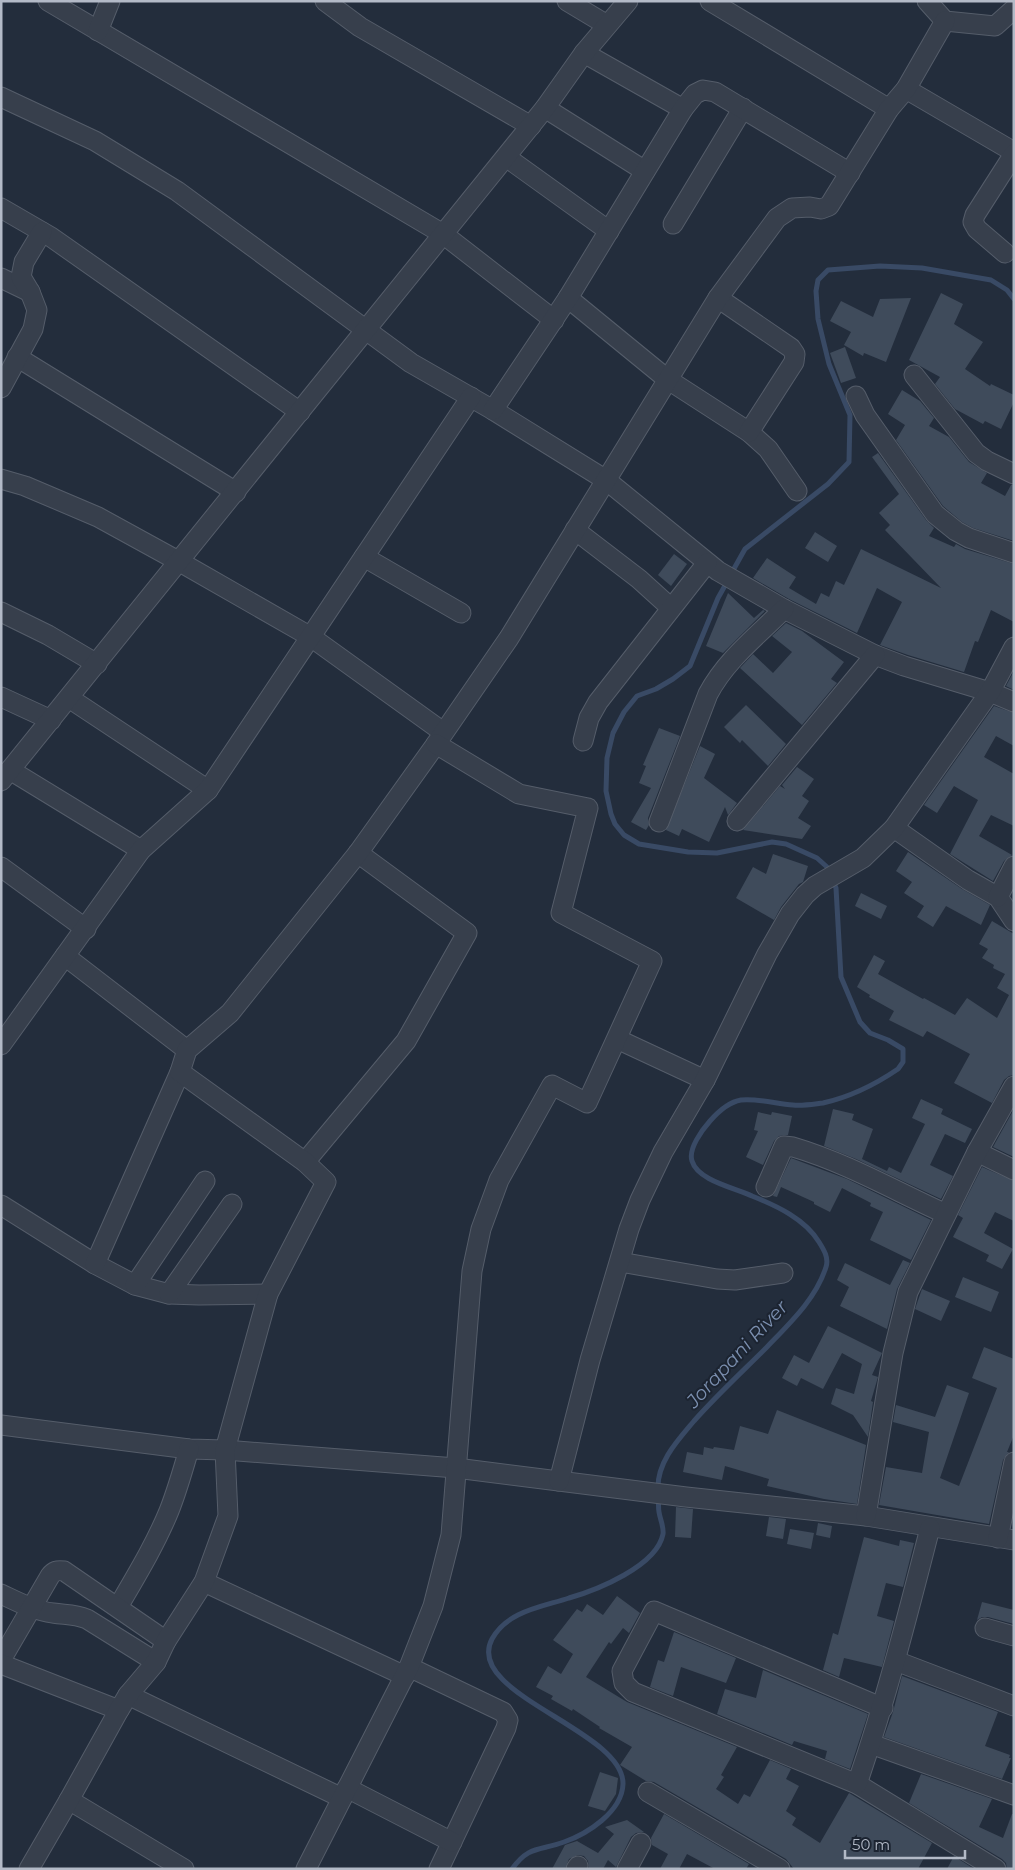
<svg xmlns="http://www.w3.org/2000/svg" width="1015" height="1870" viewBox="0 0 1015 1870" font-family="Montserrat,sans-serif">
<style>
.lines{fill:none;stroke-linecap:round;stroke-linejoin:round}
.stream{stroke:#394a65;stroke-width:5}
.building{fill:#3f4b5b}
.minor-casing{stroke:#555d6a;stroke-width:21}
.minor{stroke:#373f4c;stroke-width:19}
.labels{text-anchor:middle;dominant-baseline:central;stroke-width:4;stroke-linejoin:round;paint-order:stroke}
.water-label{font-size:19px;font-style:italic;fill:#7b8faf;stroke:#1c2431}
</style>
<rect width="100%" height="100%" fill="#232d3c"/>
<g class="lines">
<g class="stream">
<path d="M731 574 745 549 828 484 849 462 850 415 829 364 818 319 816 291 818 280 828 270 880 266 922 268 991 280 1007 290 1014 299"/>
<path d="M658 1489C657 1462 678 1440 694 1421 717 1395 742 1372 766 1348 789 1324 816 1299 826 1267 829 1258 824 1250 819 1242 805 1219 777 1206 752 1196 736 1188 698 1181 692 1161 688 1149 702 1130 710 1121 717 1113 729 1102 741 1100 757 1098 777 1104 793 1105 803 1106 814 1104 823 1103 850 1097 876 1084 898 1069L903 1062V1049L888 1040 870 1033 860 1022 841 977 836 888 827 867 817 858 786 844 772 842 717 853 688 852 639 844 624 835 615 824 611 814 606 791 607 758 613 733 624 712 637 696 656 689 673 679 690 666 718 598 727 582"/>
<path d="M512 1869C529 1845 540 1851 564 1842 587 1834 622 1812 623 1784 624 1730 463 1694 492 1639 507 1611 542 1607 569 1598 597 1590 657 1566 663 1534 664 1527 660 1519 659 1512 658 1507 659 1502 658 1497"/>
</g>
</g>
<g class="building">
<path d="M941 293 963 304 954 324 983 342 965 369 990 386 991 384 1014 395V402L1001 429 985 421 983 424 955 409 935 384 940 377 909 360Z"/>
<path d="M911 298 886 362 864 353 863 356 844 345 851 332 830 321 841 301 873 317 880 299Z"/>
<path d="M845 347 856 378 841 383 830 353Z"/>
<path d="M902 390 920 401 934 418 929 426 949 437 969 462 987 473 981 483 1005 496 1011 485H1014V541L973 528 962 522 943 506 896 440 905 425 888 414Z"/>
<path d="M878 453 926 520 934 528 929 536 954 547 956 544 965 549 1014 564V622L991 610 978 642 975 641 964 672 908 655 880 645 902 602 877 588 857 633 789 599 753 578 767 558 796 577 789 588 816 604 821 593 829 597 836 581 844 585 861 549 941 588 885 530 890 525 879 513 899 494 872 457Z"/>
<path d="M815 532 837 546 828 562 805 548Z"/>
<path d="M674 554 687 564 671 586 658 575Z"/>
<path d="M728 593 754 618 763 610 765 611 723 653 706 646Z"/>
<path d="M786 623 802 631 844 662 831 679 837 683 802 725 740 668 753 654 773 673 792 652 772 636Z"/>
<path d="M1014 671V690L1006 686Z"/>
<path d="M746 705 786 744 768 766 742 740 740 743 724 727Z"/>
<path d="M994 706 1014 713V746L996 736 984 757 1014 774V826L991 815 979 836 1012 855 1004 861 993 881 950 854 978 800 954 786 937 813 924 805Z"/>
<path d="M659 728 680 736 648 818 649 825 646 830 631 822 651 788 639 783 646 766 643 765Z"/>
<path d="M700 746 715 754 704 778 737 803 728 815 725 807 709 842 682 829 679 836 666 830Z"/>
<path d="M797 767 814 779 802 796 809 801 798 818 811 826 802 839 743 830 780 786 785 789 782 785Z"/>
<path d="M908 852 962 889 990 905 981 925 946 906 933 927 917 917 924 906 904 893 912 882 896 871Z"/>
<path d="M773 854 808 866 803 882 799 884 781 907 774 920 736 898 753 867 766 874Z"/>
<path d="M861 893 887 906 881 919 855 906Z"/>
<path d="M992 921 1014 934V1075L1009 1076 1004 1080 992 1103 954 1083 970 1054 927 1031 923 1037 889 1020 894 1011 869 997 870 995 857 987 874 955 885 961 878 974 923 999 924 998 955 1015 967 998 997 1018 1009 995 997 988 1005 974 993 968 994 965 982 958 988 949 979 944Z"/>
<path d="M921 1099 943 1109 941 1114 972 1129 965 1143 945 1134 930 1165 953 1176 941 1199 856 1159 824 1146 833 1109 854 1114 852 1120 873 1129 862 1159 887 1171 889 1167 901 1173 925 1124 912 1118Z"/>
<path d="M1014 1109V1157L993 1147Z"/>
<path d="M758 1112 771 1115 772 1112 792 1116 788 1135 779 1136 774 1141 763 1165 746 1157 758 1131 754 1130Z"/>
<path d="M791 1158 847 1179 931 1220 911 1260 870 1240 883 1212 870 1206 871 1203 842 1188 830 1212 814 1204V1202L781 1187 777 1197 773 1196Z"/>
<path d="M982 1167 1014 1181V1221L995 1212 984 1233 1013 1249 1002 1269 986 1261 989 1255 953 1237 963 1218 958 1215Z"/>
<path d="M903 1260 910 1263 897 1289 887 1329 840 1306 849 1287 837 1280 845 1263 890 1285Z"/>
<path d="M963 1277 999 1292 991 1312 955 1297Z"/>
<path d="M922 1289 950 1301 941 1321 915 1309Z"/>
<path d="M828 1326 882 1353 872 1375 878 1377 871 1401 873 1402 868 1437 853 1415 831 1404 836 1388 854 1394 862 1364 842 1353 823 1389 801 1378 797 1386 782 1378 794 1355 809 1363Z"/>
<path d="M984 1347 1014 1359V1435L1007 1452H1009L1003 1460 989 1524 879 1505 886 1467 922 1473 929 1432 893 1422 896 1405 935 1417 947 1385 969 1393 940 1478 959 1486 997 1388 972 1378Z"/>
<path d="M777 1410 866 1445 857 1504 824 1499 767 1486 769 1479 725 1466 722 1480 683 1472 687 1452 703 1455 704 1447 713 1449 714 1447 734 1450 740 1426 768 1434Z"/>
<path d="M676 1507 693 1509 691 1538 675 1537Z"/>
<path d="M769 1517 786 1519 783 1539 766 1536Z"/>
<path d="M818 1523 832 1526 830 1538 816 1535Z"/>
<path d="M790 1529 814 1533 811 1549 787 1544Z"/>
<path d="M864 1537 899 1546 900 1540 914 1543 903 1587 886 1583 877 1616 894 1621 882 1667 844 1658 839 1677 823 1670 833 1633 838 1635Z"/>
<path d="M617 1596 640 1613 629 1633 623 1628 611 1644 609 1642 586 1677 627 1702 737 1747 721 1775 724 1777 716 1789 738 1804 744 1794 750 1797 770 1760 791 1769 786 1779 799 1786 786 1811 796 1818 792 1825 820 1843 849 1793 932 1843 918 1869H794L786 1859 654 1782 646 1781 620 1765 632 1747 599 1728 600 1727 573 1709 572 1711 551 1699 553 1696 536 1687 548 1666 561 1674 573 1654 553 1640 577 1609 582 1612 587 1604 603 1615Z"/>
<path d="M982 1602 1014 1610V1624L988 1617H982L977 1620Z"/>
<path d="M674 1632 736 1658 726 1683 681 1667 673 1696 650 1687 658 1660 664 1662Z"/>
<path d="M763 1670 868 1714 850 1769 825 1759 827 1751 794 1741 792 1745 717 1714 725 1689 756 1698Z"/>
<path d="M902 1676 998 1712 985 1746 1010 1755 1009 1758H1011L1002 1779 884 1737 893 1712Z"/>
<path d="M600 1772 618 1778 616 1794 605 1811 588 1806Z"/>
<path d="M921 1774 992 1799 979 1827 1003 1838 1012 1814H1014V1869H1007L1006 1863 1002 1859 909 1803Z"/>
<path d="M664 1814 749 1864 746 1869H715L687 1854 679 1869H660L668 1854 652 1845 651 1838Z"/>
<path d="M627 1820 644 1832 636 1833 631 1837 616 1867 608 1860 603 1869H589L588 1861 584 1856 578 1855 569 1859 565 1869H552L565 1845 577 1841 598 1853 614 1834 605 1827Z"/>
<path d="M954 1856 974 1869H947Z"/>
</g>
<g class="lines">
<defs>
<g id="minor">
<path d="M48 1 443 234 554 320"/>
<path d="M325 1 360 27 531 126"/>
<path d="M567 1 607 25"/>
<path d="M710 1 889 109"/>
<path d="M927 1 945 21 995 26 1014 9"/>
<path d="M98 31 110 1"/>
<path d="M584 53 683 109"/>
<path d="M906 89 1014 152"/>
<path d="M1 97 95 141 177 191 411 363 493 410 606 480 718 571 784 609 875 655 904 666 990 692 1014 702"/>
<path d="M545 108 645 171"/>
<path d="M506 157 609 231"/>
<path d="M1 208 51 237 300 412"/>
<path d="M673 224 743 108"/>
<path d="M1005 253 977 229 973 222 975 215 1014 154"/>
<path d="M1 278 30 292"/>
<path d="M568 298 667 379 749 432 768 449 797 491"/>
<path d="M718 298 791 348 795 354 794 362 749 432"/>
<path d="M17 357 236 492"/>
<path d="M914 375 976 453 987 461 1014 474"/>
<path d="M1 388 33 329 37 310 30 292 21 277 24 262 42 232"/>
<path d="M856 396 865 415 935 514 956 531 969 538 1014 553"/>
<path d="M493 410 568 298 683 109 695 94 703 90 715 92 850 173"/>
<path d="M1 479 25 486 98 517 180 562 311 637 443 732"/>
<path d="M575 530 639 579 671 608"/>
<path d="M364 557 461 613"/>
<path d="M1 612 48 635 97 664"/>
<path d="M1 697 51 720"/>
<path d="M69 698 208 790"/>
<path d="M583 741 589 718 598 702 707 563"/>
<path d="M10 770 141 850"/>
<path d="M1 781 545 108 584 53 628 1"/>
<path d="M737 821 875 655"/>
<path d="M659 822 708 694C726 660 757 636 784 609"/>
<path d="M894 828 968 880 998 897 1014 921"/>
<path d="M1 867 86 929"/>
<path d="M998 897 1014 866"/>
<path d="M65 956 187 1050"/>
<path d="M617 1039 705 1080"/>
<path d="M1 1045 141 850 208 790 471 397"/>
<path d="M977 1152 1014 1170"/>
<path d="M305 1162 406 1041 467 933 358 853"/>
<path d="M766 1187 784 1146 793 1147C847 1163 895 1191 946 1214"/>
<path d="M1 1205 95 1264 135 1285 169 1294 199 1295 268 1294"/>
<path d="M620 1262 717 1279 735 1280 783 1273"/>
<path d="M95 1264 180 1072"/>
<path d="M135 1285 205 1181"/>
<path d="M169 1294 232 1204"/>
<path d="M1 1425 189 1449 225 1450 456 1468 686 1497 866 1516 1014 1540"/>
<path d="M559 1481 590 1360 629 1229 640 1200 663 1152 705 1080 767 954 790 914 805 895 815 886 863 858 894 828 990 692 1014 647"/>
<path d="M866 1516 893 1353 908 1292 977 1152 1014 1086"/>
<path d="M998 1538 1014 1462"/>
<path d="M204 1582 405 1676"/>
<path d="M1 1594C18 1602 35 1611 53 1613 66 1615 74 1614 87 1619L156 1662"/>
<path d="M118 1607C136 1576 155 1545 169 1511 177 1491 183 1470 189 1449"/>
<path d="M985 1628 1014 1636"/>
<path d="M1 1660 50 1576C54 1571 57 1570 64 1571L166 1641"/>
<path d="M896 1661 1014 1706"/>
<path d="M1 1664 119 1710"/>
<path d="M409 1667 503 1712 508 1720 506 1728 439 1869"/>
<path d="M128 1695 342 1798"/>
<path d="M883 1708 654 1611 622 1671 624 1683 633 1692 857 1784 996 1869"/>
<path d="M871 1744 1014 1795"/>
<path d="M857 1784C886 1700 908 1614 930 1528"/>
<path d="M347 1788 452 1842"/>
<path d="M648 1792 780 1869"/>
<path d="M69 1800 184 1869"/>
<path d="M29 1869 69 1800 119 1710 128 1695 156 1662 166 1641 204 1582 228 1516 225 1450 268 1294 326 1182 305 1162 180 1072 187 1050 230 1013 358 853 436 744 509 638 718 298 777 218 792 208 810 207 821 209 829 206 889 109 906 89 945 21"/>
<path d="M306 1869 409 1667 433 1606 451 1535 472 1271 481 1229 499 1180 552 1085 587 1103 652 961 561 913 588 808 519 794 436 744"/>
<path d="M576 1869 578 1866"/>
<path d="M627 1869 641 1843"/>
</g>
</defs>
<use href="#minor" class="minor-casing"/>
<use href="#minor" class="minor"/>
</g>
<g class="labels">
<g class="water-label">
<text transform="translate(737 1354) rotate(-47)">Jorapani River</text>
</g>
</g>
<rect width="1015" height="1870" fill="none" stroke="#b3bac7" stroke-width="5"/>
<path d="M845 1850v8h120v-8" fill="none" stroke="#b3bac7" stroke-width="2.5"/>
<text x="852" y="1850" font-size="15" fill="#b3bac7" stroke="#1c2431" stroke-width="4" paint-order="stroke">50 m</text>
</svg>
